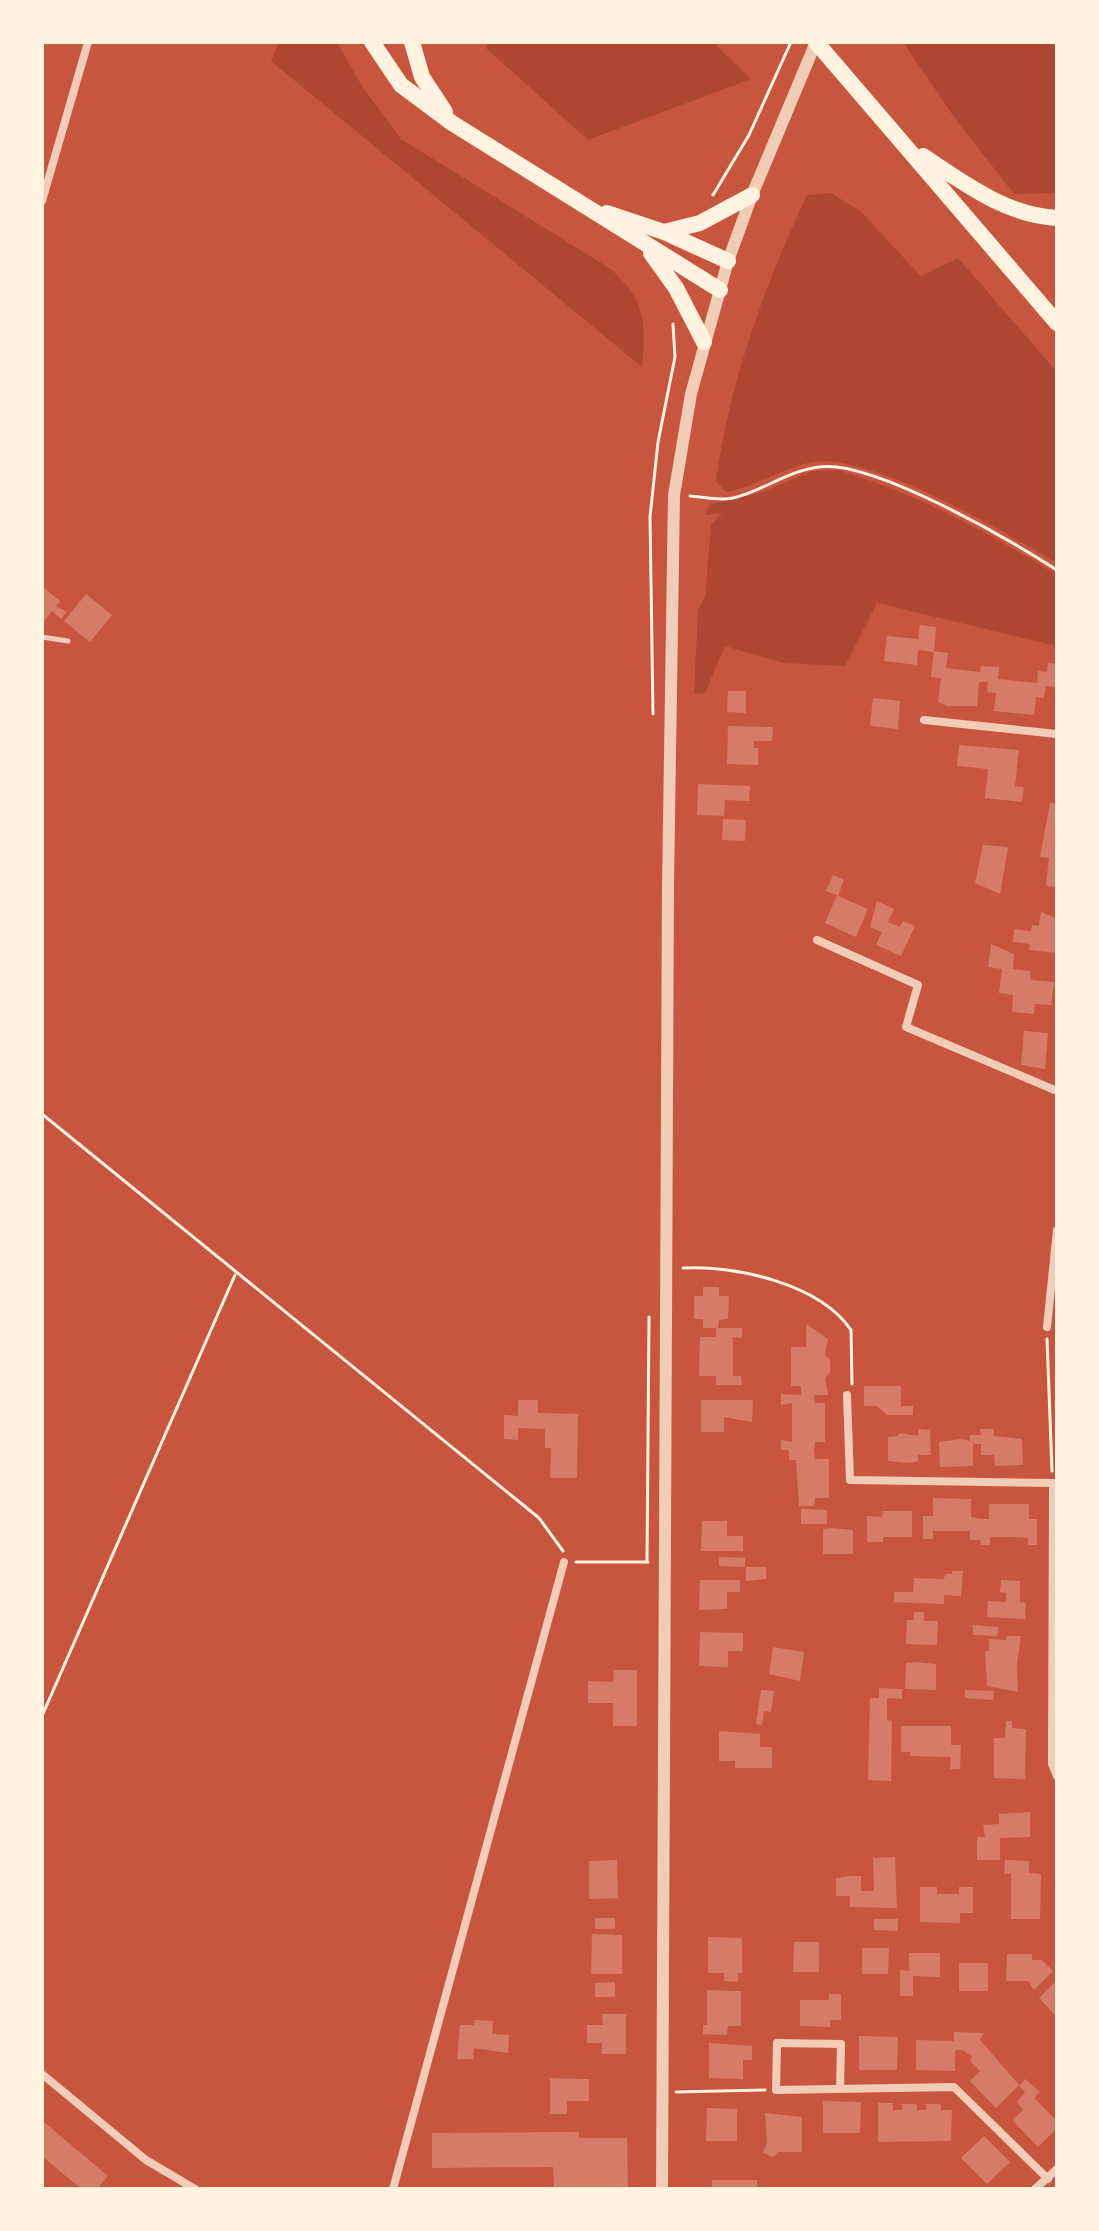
<svg xmlns="http://www.w3.org/2000/svg" width="1099" height="2231" viewBox="0 0 1099 2231" font-family="Inter,sans-serif">
<style>
.green{fill:#ae4732}
.building{fill:#d67c66}
.lines{fill:none;stroke-linecap:round;stroke-linejoin:round}
.path{stroke:#fff3e0;stroke-width:3}
.service{stroke:#f1ccb7;stroke-width:5}
.minor{stroke:#f1ccb7;stroke-width:8}
.tertiary{stroke:#f1ccb7;stroke-width:12}
.trunk{stroke:#fff3e0;stroke-width:16}
</style>
<rect width="100%" height="100%" fill="#c8553d"/>
<g class="green">
<path d="M279 42H337L362 86 401 139 611 269C646 302 646 320 642 367L271 61Z"/>
<path d="M488 42H713L751 79 588 140 486 48Z"/>
<path d="M903 42H1057V193L1014 194 954 117Z"/>
<path d="M831 193 860 211 921 276 958 258 1057 372V563C1006 533 871 453 814 462 783 467 757 487 726 492L716 481C729 383 765 284 807 195Z"/>
<path d="M837 470C915 492 989 533 1057 575V646L877 603 845 666 784 663 725 646 705 693 694 694 698 610 705 597 711 525 722 513 705 515 710 504 760 493 812 471Z"/>
</g>
<g class="building">
<path d="M42 586 60 601 56 606 67 612 61 619 52 611 42 624Z"/>
<path d="M86 594 112 615 90 642 64 621Z"/>
<path d="M920 625 936 627 934 652 918 650 917 665 884 661 887 636 918 639Z"/>
<path d="M934 651 948 653 946 668 980 672 981 666 999 667 998 679 1017 681 1037 683 1038 671 1047 672 1048 663 1057 664V687L1046 686 1044 698 1036 697 1034 715 994 711 996 693 987 692 988 682H979L977 706H947L938 702 941 678 931 677Z"/>
<path d="M728 691H746V713L727 712Z"/>
<path d="M873 698 900 701 898 729 870 726Z"/>
<path d="M728 726 773 727 772 741H754V748H758V765L727 764Z"/>
<path d="M959 745 1019 750 1015 786 1024 787 1022 802 985 798 988 769 957 766Z"/>
<path d="M698 784 750 786 749 801 725 800 724 816 697 815Z"/>
<path d="M1050 803 1057 804V887L1046 886 1049 858 1040 857Z"/>
<path d="M723 819 746 820 745 841 722 840Z"/>
<path d="M983 845 1008 847 1000 894 975 883Z"/>
<path d="M833 875 844 880 838 896 868 909 856 937 825 923 837 895 826 891Z"/>
<path d="M877 901 894 909 888 922 900 927 903 921 915 926 901 956 876 945 882 932 870 927Z"/>
<path d="M1041 912 1056 918 1057 953 1029 950 1030 944 1013 942 1014 929 1031 931 1032 925 1039 926Z"/>
<path d="M991 944 1014 954 1013 969 1030 971 1031 980 1054 982 1051 1005 1035 1004 1034 1014 1012 1012 1013 995 999 993 1002 969 988 967Z"/>
<path d="M1024 1031 1048 1033 1045 1069 1021 1065Z"/>
<path d="M703 1287H719V1296H729L728 1319 719 1320 718 1328H742V1338L733 1337V1376H741L742 1385H716V1376H699L700 1337H716V1328H703V1319H694V1296H703Z"/>
<path d="M806 1324 828 1339 825 1355 830 1360V1373L825 1378 828 1395H814L815 1403H825V1442H815L814 1450 815 1459H829V1498H815L814 1506H799L796 1460H789V1450H781V1440L792 1442V1403L781 1405V1394L801 1395V1386H791V1347H806Z"/>
<path d="M864 1386H901V1406H913V1415H887L877 1406H864Z"/>
<path d="M518 1400H538V1413L578 1414 577 1478H550L551 1448H545V1429L518 1428V1440L504 1439V1415L518 1416Z"/>
<path d="M701 1400H753L752 1422 724 1417V1432H701Z"/>
<path d="M918 1429 930 1430 931 1455H918V1461L909 1463 888 1461V1437L898 1436 900 1433 918 1436Z"/>
<path d="M980 1429H994V1436L1022 1439 1023 1465 995 1466 994 1455H981V1444H973V1466L940 1467 939 1442 961 1439 970 1441V1435H981Z"/>
<path d="M933 1498 971 1499V1517L981 1519H989V1504H1029V1519H1037V1545H1028V1538L1009 1537H990V1545H981L980 1540H970V1531H933V1539H923V1516H933Z"/>
<path d="M801 1509 827 1510V1524H801Z"/>
<path d="M883 1511H912V1537H883V1542H867V1516L882 1517Z"/>
<path d="M702 1521H727V1536H743V1551H701Z"/>
<path d="M832 1528 853 1530V1554H823V1529Z"/>
<path d="M719 1557 745 1558V1567L719 1566Z"/>
<path d="M746 1567H766V1579L746 1581Z"/>
<path d="M952 1571H963L961 1596 944 1595V1604L894 1602V1592H913L914 1578 944 1579 945 1574H952Z"/>
<path d="M700 1580H740V1592H727V1609L699 1610Z"/>
<path d="M1001 1580 1020 1581V1602L1026 1603 1025 1619 987 1617 988 1601 1006 1602V1593L1000 1592Z"/>
<path d="M914 1612H924V1621H938L937 1645 906 1644 907 1620H914Z"/>
<path d="M973 1625 998 1627 997 1636 973 1635Z"/>
<path d="M700 1632 743 1633V1651H728V1667L699 1666Z"/>
<path d="M1006 1636H1021L1017 1664 1018 1692 987 1686 985 1651H989V1639L1006 1640Z"/>
<path d="M773 1647 804 1652 800 1681 769 1674Z"/>
<path d="M917 1662 936 1664V1690L905 1689 906 1663Z"/>
<path d="M614 1670H637V1726H613V1703H588V1681L613 1682Z"/>
<path d="M879 1688 902 1689V1699L887 1698V1720L892 1721 891 1781 868 1780 870 1698H879Z"/>
<path d="M761 1690 774 1691 771 1712 764 1711 762 1725 756 1724Z"/>
<path d="M965 1690 994 1691 993 1700 965 1698Z"/>
<path d="M1006 1721H1012V1728L1026 1729 1025 1779 994 1778V1738H1005Z"/>
<path d="M901 1726H951V1745H961L960 1769H950L951 1757 910 1756V1752H901Z"/>
<path d="M719 1731 760 1734V1747H772V1768H735V1761H719Z"/>
<path d="M1030 1812V1837L1000 1838V1860H977V1837H985L983 1825 999 1824V1814Z"/>
<path d="M895 1857 897 1908 850 1907V1896H836V1878L849 1876H861V1891H874L873 1858Z"/>
<path d="M617 1860 618 1898 589 1899V1861Z"/>
<path d="M1005 1860 1029 1861V1873L1041 1874 1040 1919H1011V1874H1004Z"/>
<path d="M920 1887H937V1894H959V1887H973V1913H960V1923L920 1922Z"/>
<rect x="595" y="1918" width="20" height="11"/>
<path d="M874 1919H898V1931L874 1930Z"/>
<path d="M592 1934 622 1935V1974H591Z"/>
<path d="M708 1937 742 1938V1973H738V1982L724 1981V1973H708Z"/>
<path d="M794 1942H819V1972H793Z"/>
<path d="M862 1948H889L888 1974H862Z"/>
<path d="M909 1953H940V1977L913 1976V1996H900V1970L909 1971Z"/>
<path d="M1007 1954H1032V1960H1042L1053 1971 1034 1990 1028 1981H1006Z"/>
<rect x="959" y="1963" width="29" height="28"/>
<path d="M1057 1980V2017L1039 1998Z"/>
<path d="M615 1982V1997H595V1983Z"/>
<path d="M707 1990 741 1991V2026H728L727 2035 703 2034V2025H707Z"/>
<path d="M829 1994H841V2020H830V2027L800 2026V2000H829Z"/>
<path d="M602 2014H626V2054H602V2043H587V2025H603Z"/>
<path d="M475 2020 493 2021 492 2034 509 2035 508 2053 474 2048 473 2059H457L460 2025H474Z"/>
<path d="M954 2032 984 2033 980 2040 1019 2085 996 2108 970 2081 980 2071 970 2061 972 2056 962 2050H955V2071L916 2070V2040L954 2041Z"/>
<path d="M859 2036 898 2037 897 2070H859Z"/>
<path d="M709 2043 752 2046V2060H743V2079L709 2078Z"/>
<path d="M550 2078 589 2079V2101H567V2114H550Z"/>
<path d="M1025 2079 1040 2092 1034 2098 1057 2121V2128L1038 2147 1012 2120 1023 2110 1017 2102 1025 2092 1019 2086Z"/>
<path d="M823 2101 861 2102 860 2133H823Z"/>
<path d="M878 2103H893V2110H902V2104H917V2110H926V2104H941V2110H952L951 2141 878 2142Z"/>
<path d="M707 2108 737 2109V2141H706Z"/>
<path d="M765 2113 802 2117V2152H778L773 2157 763 2153 767 2143Z"/>
<path d="M44 2122 108 2176 97 2189H81L42 2156Z"/>
<path d="M579 2132V2138H627L628 2189H554L553 2167 432 2168V2133Z"/>
<path d="M984 2136 1010 2162 987 2184 961 2158Z"/>
<rect x="712" y="2180" width="45" height="9"/>
</g>
<g class="lines">
<g class="path">
<path d="M713 195 749 135 791 42"/>
<path d="M690 496C703 497 720 501 733 498 763 491 787 471 819 467 872 459 1010 540 1057 570"/>
<path d="M653 714 650 517 658 442 675 357 673 324"/>
<path d="M42 1114 539 1518 563 1551"/>
<path d="M683 1268C735 1265 820 1284 851 1330L852 1384"/>
<path d="M1047 1339 1052 1471"/>
<path d="M576 1562H648"/>
<path d="M647 1562 649 1317"/>
<path d="M42 1716 235 1275"/>
<path d="M676 2092 765 2090"/>
</g>
<path class="service" d="M42 637 68 641"/>
<g class="minor">
<path d="M42 201 88 42"/>
<path d="M924 720 1057 734"/>
<path d="M817 940 918 985 906 1027 1057 1091"/>
<path d="M1047 1327 1057 1230"/>
<path d="M847 1395 850 1480 1053 1483"/>
<path d="M1053 1483 1052 1764 1057 1776"/>
<path d="M42 2074 146 2160 195 2189"/>
<path d="M840 2089 841 2044 777 2043 776 2090 954 2087 1048 2179"/>
<path d="M393 2189 564 1562"/>
<path d="M1035 2189 1057 2169"/>
</g>
<path class="tertiary" d="M662 2189 668 885 674 495 691 394 728 261 752 195 816 42"/>
<g class="trunk">
<path d="M372 42 401 85 452 123 720 290"/>
<path d="M412 42 422 77 445 112"/>
<path d="M816 42 1057 323"/>
<path d="M923 156C964 183 1005 215 1057 218"/>
<path d="M607 213 664 232 728 261"/>
<path d="M664 232 700 223 752 195"/>
<path d="M651 253 676 288 704 342"/>
</g>
</g>
<rect width="1099" height="2231" fill="none" stroke="#fff3e0" stroke-width="88"/>
</svg>
